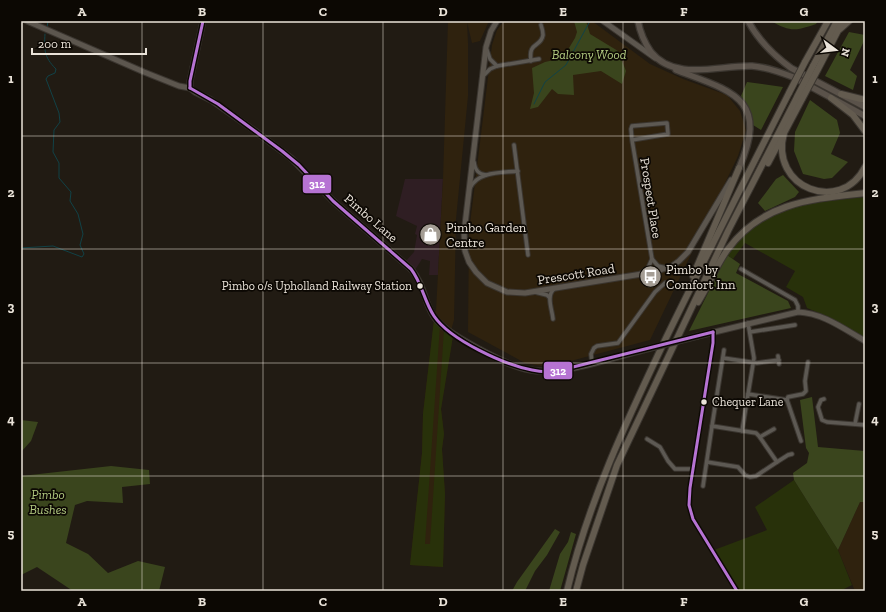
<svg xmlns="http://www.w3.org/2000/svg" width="886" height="612" viewBox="0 0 886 612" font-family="'Zilla Slab',serif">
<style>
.commercial{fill:#2f1e23}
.built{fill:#2f220e}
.green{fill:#28310a}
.forest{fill:#3a451d}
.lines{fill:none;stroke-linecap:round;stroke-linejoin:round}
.stream{stroke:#114247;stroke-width:1}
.street-casing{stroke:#3b3630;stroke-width:5.5}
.secondary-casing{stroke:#3b3630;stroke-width:7}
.primary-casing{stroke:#3b3630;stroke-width:8}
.highway-casing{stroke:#3b3630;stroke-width:8}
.street{stroke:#5d5953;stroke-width:3.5}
.secondary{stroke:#5c564e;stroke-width:5}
.primary{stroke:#5a524a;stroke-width:5.5}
.highway{stroke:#635b4f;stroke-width:6}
.secondary-bridge-casing{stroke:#3b3630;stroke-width:7;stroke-linecap:butt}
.highway-bridge-casing{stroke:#3b3630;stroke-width:8;stroke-linecap:butt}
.secondary-bridge{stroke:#5c564e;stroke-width:5}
.highway-bridge{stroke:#635b4f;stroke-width:6}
.bus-1-casing{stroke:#0c0803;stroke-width:6}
.bus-1{stroke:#b673d3;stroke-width:3}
.grid{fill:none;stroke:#eae3d9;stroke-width:1;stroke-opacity:0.55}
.bus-dot{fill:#eae3d9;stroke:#0c0803;stroke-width:1.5}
.labels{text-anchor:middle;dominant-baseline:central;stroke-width:3.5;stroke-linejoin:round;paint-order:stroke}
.bus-label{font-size:12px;fill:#eae3d9;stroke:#0c0803;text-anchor:end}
.park-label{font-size:13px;font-style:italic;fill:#b2ca81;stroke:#0c0803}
.street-label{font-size:13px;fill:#eae3d9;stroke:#0c0803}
.poi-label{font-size:13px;fill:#eae3d9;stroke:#0c0803;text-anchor:start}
.line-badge{stroke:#0c0803;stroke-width:1.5}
.badge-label{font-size:11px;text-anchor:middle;font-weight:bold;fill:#fff}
.neatline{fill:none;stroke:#eae3d9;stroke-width:1.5}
.grid-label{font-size:13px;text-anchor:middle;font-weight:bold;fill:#eae3d9}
</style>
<rect width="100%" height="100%" fill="#211b13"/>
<path class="commercial" d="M405 179H443L438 275H429L430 261 422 259 415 270 406 261 414 252 417 235 415 234 417 226 396 216Z"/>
<g class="built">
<path d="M448 21H489L480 41 472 43 467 22 468 43V96L456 219 454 320 450 334 453 336 441 409 444 434 442 449 445 494 443 567 410 565 422 453 423 414 435 311H436L443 179Z"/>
<path d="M504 21H592L650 64 683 79 727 95 740 111 746 130 738 156 650 340 548 367 525 363 468 332 469 232 492 45 497 30Z"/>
<path d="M860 502H865V591H855L838 550Z"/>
</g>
<g class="green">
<path d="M865 197V338L829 317 807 308 803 297 786 287 795 271 745 243 733 259 727 255C733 249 738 242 743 236 777 203 821 202 865 197Z"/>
<path d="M434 320 440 325 425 544H430L444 329 453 336 441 409 444 434 442 449 445 494 443 567 410 565 422 453 423 414Z"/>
<path d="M794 480 838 550 852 585 840 591H740L714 550 767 530 755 507Z"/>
</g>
<g class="forest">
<path d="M574 21H586L590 34 618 51 626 71 622 84 601 71 573 75 574 95 558 94 552 89 538 107 530 109 534 93 532 68 545 62 563 58 575 38 577 32Z"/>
<path d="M771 21H818L816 24C796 31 790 32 771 21Z"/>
<path d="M849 32 865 35V39L850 70 857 76 853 90 825 76Z"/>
<path d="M747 82 783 87 761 130 753 125 751 113 741 96Z"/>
<path d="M810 100 837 120 840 133 831 154 848 162 832 178 824 179 803 174 794 151 795 132Z"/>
<path d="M783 175 799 192 795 197 765 211 758 203 776 179Z"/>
<path d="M727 255 740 264 736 273 788 301 791 308 689 331Z"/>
<path d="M812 397 818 447 865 451V502H860L838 550 794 480 793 473 807 463 809 453 806 448 800 400Z"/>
<path d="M21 420 38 422 31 441 21 452Z"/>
<path d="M111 466 149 470 150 484 122 487 123 503 87 501 75 505 66 543 88 554 108 573 138 561 165 567 159 591H73L37 567 21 575V476Z"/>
<path d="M555 529 560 532 547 555 535 571 525 591H512L517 582Z"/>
<path d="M571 532 576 534 560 591H549L560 554 568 542Z"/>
</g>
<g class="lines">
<g class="stream">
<path d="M47 28 48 21"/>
<path d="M534 104 545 82 566 65 590 21"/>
<path d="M21 248 53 246 82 257 84 254 80 245 83 234 78 214 70 201 71 192 59 178V163L53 152 54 130 60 122 59 113 46 79 48 76 55 73 56 69C44 57 44 50 45 34"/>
</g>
<defs>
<g id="street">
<path d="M487 50 490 59 497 66"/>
<path d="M531 61C528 41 541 48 543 35 543 32 542 28 541 25"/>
<path d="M483 76 490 69 497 66 539 59"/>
<path d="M632 140 668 134 667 123 632 126 631 129 632 140 652 259 648 268 641 273"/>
<path d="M514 145 528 255"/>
<path d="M474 162C475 170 478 174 486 175"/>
<path d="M470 188C478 171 502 173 518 171"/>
<path d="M652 259 658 266 666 268"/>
<path d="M741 269 795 300 798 306V312"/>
<path d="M535 292 547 295 549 297"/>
<path d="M553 319C552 309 546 296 554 289"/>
<path d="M713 332V343L690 488 689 505 693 519 737 591"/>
<path d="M750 332 795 325"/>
<path d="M778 356 779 364"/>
<path d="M723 358 757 363 779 360"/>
<path d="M592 363 591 354 594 348 597 346 618 343 655 292 665 283"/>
<path d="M748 394 787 400 801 441"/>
<path d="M824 399 821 400 818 407 822 420 827 422 865 425"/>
<path d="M787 400 788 397 803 394 806 391 805 381 808 362"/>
<path d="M855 424 859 404"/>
<path d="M712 426 724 350"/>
<path d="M742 431 754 358 748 323"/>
<path d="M760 437 774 429"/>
<path d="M647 439 660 447 668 461 675 469H693"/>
<path d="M707 462 738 467 745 475 750 477 756 476 777 462"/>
<path d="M703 486 712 426 756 433 759 436 777 462 788 455 792 454"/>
</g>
<g id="secondary">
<path d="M27 21 144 72 179 86 190 88 195 92 211 100 255 131 291 158 333 201 411 269C425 285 424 304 435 318 445 331 465 341 479 349 495 357 512 367 530 370 561 376 612 358 643 350"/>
<path d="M497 21 491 31 486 47 464 233 465 251 469 262 476 272 487 283 507 292 525 293 654 272 672 266 679 261 688 252 731 180"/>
<path d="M603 21 655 58"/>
<path d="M190 88V81L203 21"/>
<path d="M698 336 798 312C823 313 844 329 865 341"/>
</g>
<g id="primary">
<path d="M638 21C640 32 644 42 651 52 675 82 719 65 752 66 766 67 780 72 793 77L865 116"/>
<path d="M748 21C759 41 773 55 791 68L865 107"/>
<path d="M676 70C731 91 770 98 739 168"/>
</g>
<g id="highway">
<path d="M840 29 849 21"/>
<path d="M805 62 828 21"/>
<path d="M813 66 837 21"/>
<path d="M818 69 843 21"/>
<path d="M841 94 865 100"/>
<path d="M831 98 853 115 865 131"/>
<path d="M784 133C769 188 841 215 865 167"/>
<path d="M768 163 802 99"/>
<path d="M693 276 739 168"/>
<path d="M698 302C709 285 716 265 728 249 763 202 812 199 865 193"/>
<path d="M567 591C588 502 627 420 666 338 706 256 748 174 789 93"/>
<path d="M576 591 583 565 617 465 728 231 797 97"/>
</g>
</defs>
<use href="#street" class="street-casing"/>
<use href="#secondary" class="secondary-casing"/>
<use href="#primary" class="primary-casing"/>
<use href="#highway" class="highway-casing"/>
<use href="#street" class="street"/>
<use href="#secondary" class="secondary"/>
<use href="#primary" class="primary"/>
<use href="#highway" class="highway"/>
<defs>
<path id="secondary-bridge" d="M643 350 698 336"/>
<g id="highway-bridge">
<path d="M789 93 805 62"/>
<path d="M797 97 813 66"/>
<path d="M802 99 818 69"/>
</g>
</defs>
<use href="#secondary-bridge" class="secondary-bridge-casing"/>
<use href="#highway-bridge" class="highway-bridge-casing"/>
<use href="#secondary-bridge" class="secondary-bridge"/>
<use href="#highway-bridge" class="highway-bridge"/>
<defs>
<g id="bus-1">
<path d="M190 88 218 104 282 151 299 165 333 201 411 269C422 283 424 301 434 316 450 340 505 365 532 370 541 372 549 372 557 371L713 332"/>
<path d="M190 88V81L203 21"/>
<path d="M713 332V343L690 488 689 505 693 519 737 591"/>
</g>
</defs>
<use href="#bus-1" class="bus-1-casing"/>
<use href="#bus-1" class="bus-1"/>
</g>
<path class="grid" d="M142 21V591M263 21V591M383 21V591M503 21V591M623 21V591M744 21V591M21 136H865M21 249H865M21 363H865M21 476H865"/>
<defs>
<symbol id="shop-disc" viewBox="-11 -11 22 22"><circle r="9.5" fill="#a49d94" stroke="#0c0803"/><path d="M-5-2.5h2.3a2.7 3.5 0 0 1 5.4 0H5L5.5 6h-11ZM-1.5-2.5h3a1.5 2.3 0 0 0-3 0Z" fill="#fff"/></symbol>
<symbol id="bus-disc" viewBox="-11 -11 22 22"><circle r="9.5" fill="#a49d94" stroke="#0c0803"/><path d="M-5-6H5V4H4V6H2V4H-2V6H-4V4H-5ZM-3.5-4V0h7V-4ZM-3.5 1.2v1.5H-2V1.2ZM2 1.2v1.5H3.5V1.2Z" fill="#fff"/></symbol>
</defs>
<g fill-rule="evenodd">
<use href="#shop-disc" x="418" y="222" width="25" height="25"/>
<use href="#bus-disc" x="638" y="264" width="25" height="25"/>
</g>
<g class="bus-dot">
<circle cx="420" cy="286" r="3.5"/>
<circle cx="704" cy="402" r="3.5"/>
</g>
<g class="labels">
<g class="bus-label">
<text x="412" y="286">Pimbo o/s Upholland Railway Station</text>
<text x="712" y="402" text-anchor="start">Chequer Lane</text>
</g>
<g class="park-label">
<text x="589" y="54">Balcony Wood</text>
<text x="48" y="494">Pimbo<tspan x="48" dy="15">Bushes</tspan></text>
</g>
<g class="street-label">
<text transform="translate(651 198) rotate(81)">Prospect Place</text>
<text transform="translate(371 218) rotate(41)">Pimbo Lane</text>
<text transform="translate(576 274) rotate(-9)">Prescott Road</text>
</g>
<g class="poi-label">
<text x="446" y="227">Pimbo Garden<tspan x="446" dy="15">Centre</tspan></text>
<text x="666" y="269">Pimbo by<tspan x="666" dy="15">Comfort Inn</tspan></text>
</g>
</g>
<g class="line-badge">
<rect x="302" y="174" width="30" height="20" rx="4" fill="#b673d3"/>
<rect x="543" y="361" width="30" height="19" rx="4" fill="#b673d3"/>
</g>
<g class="badge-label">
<text x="317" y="188">312</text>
<text x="558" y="375">312</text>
</g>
<rect width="886" height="612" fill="none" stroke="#0c0803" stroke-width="44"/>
<g transform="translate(836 50) rotate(105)" stroke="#0c0803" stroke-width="3" paint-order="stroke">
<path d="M0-3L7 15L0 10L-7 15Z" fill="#eae3d9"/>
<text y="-6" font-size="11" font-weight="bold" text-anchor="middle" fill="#eae3d9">N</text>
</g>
<path d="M32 48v6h114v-6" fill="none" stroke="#eae3d9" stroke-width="2"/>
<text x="38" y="48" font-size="12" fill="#eae3d9" stroke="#0c0803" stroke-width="3" paint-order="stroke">200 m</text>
<rect x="22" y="22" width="842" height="568" class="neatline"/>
<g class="grid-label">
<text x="82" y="16">A</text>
<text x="202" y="16">B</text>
<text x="323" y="16">C</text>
<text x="443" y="16">D</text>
<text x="563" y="16">E</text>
<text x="684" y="16">F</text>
<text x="804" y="16">G</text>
<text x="11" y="83">1</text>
<text x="875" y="83">1</text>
<text x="11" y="197">2</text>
<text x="875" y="197">2</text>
<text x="11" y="311">3</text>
<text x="875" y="311">3</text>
<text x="11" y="424">4</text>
<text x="875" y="424">4</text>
<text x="11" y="538">5</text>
<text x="875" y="538">5</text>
<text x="82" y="606">A</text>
<text x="202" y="606">B</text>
<text x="323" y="606">C</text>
<text x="443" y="606">D</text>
<text x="563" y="606">E</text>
<text x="684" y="606">F</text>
<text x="804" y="606">G</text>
</g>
</svg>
